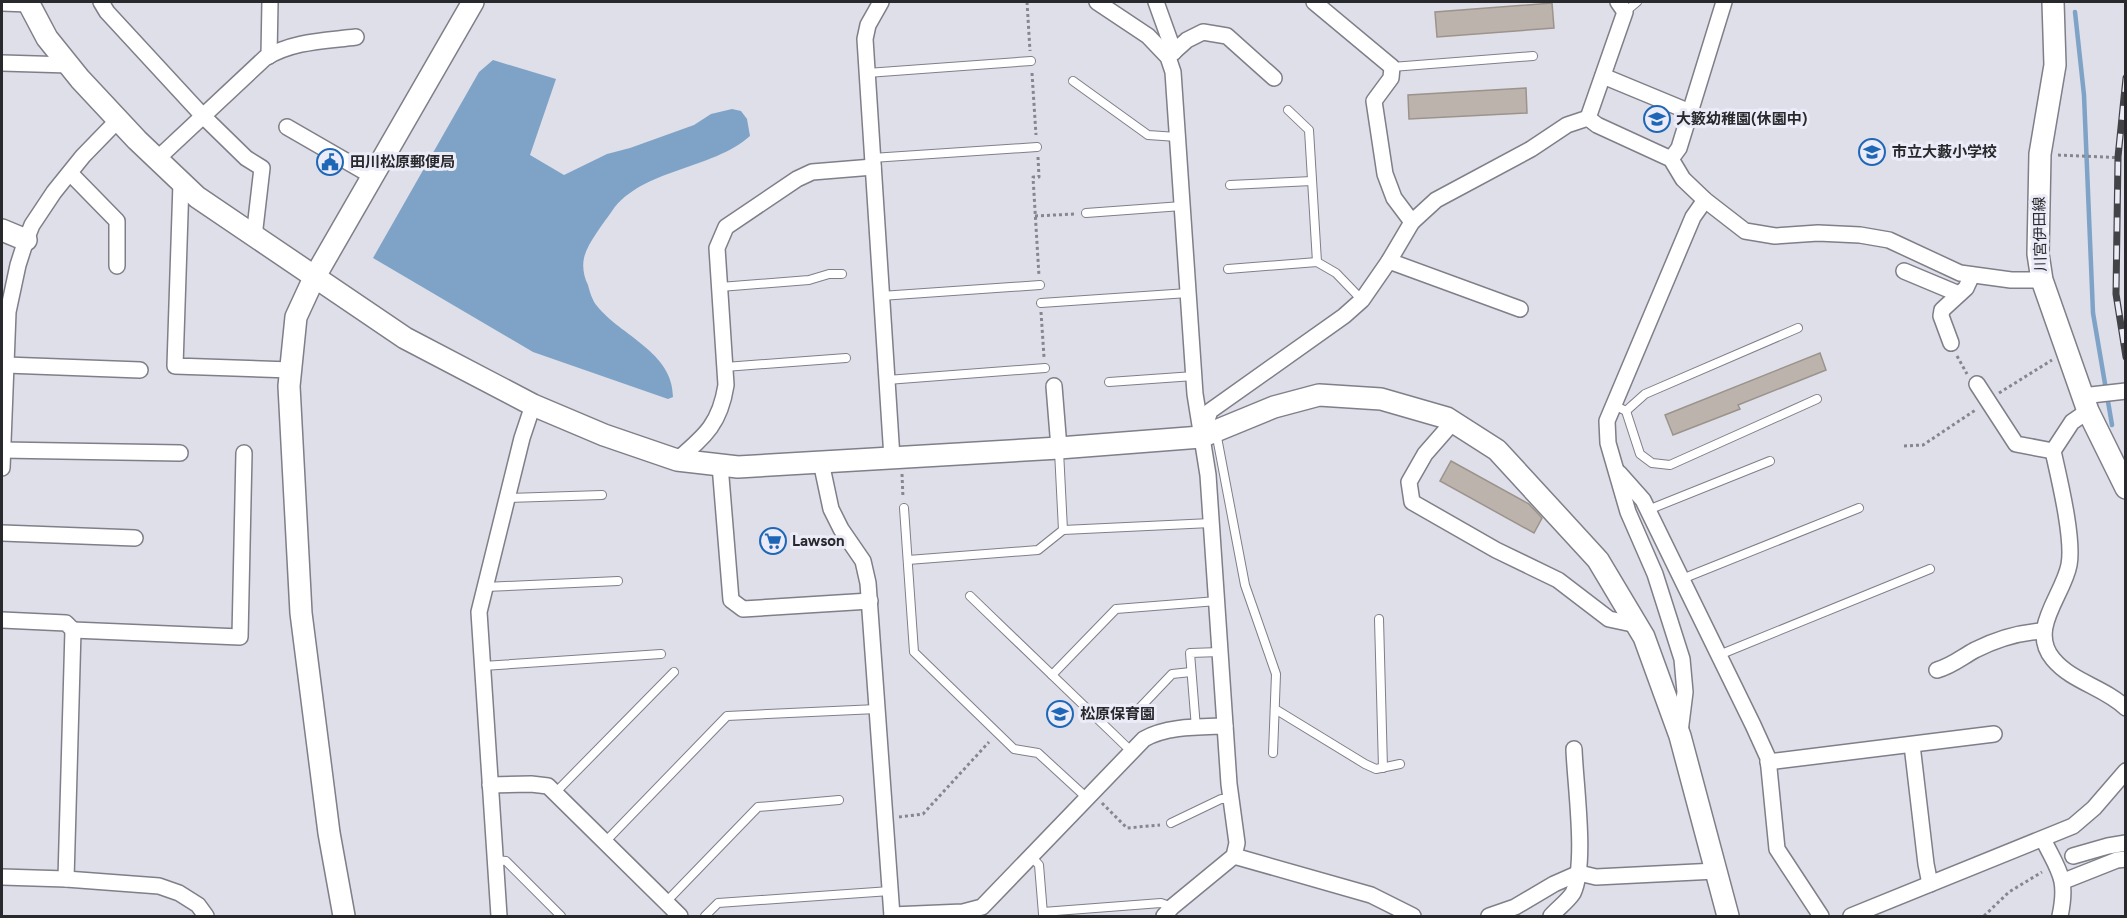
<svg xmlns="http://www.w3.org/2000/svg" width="2127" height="918" viewBox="0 0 2127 918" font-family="Figtree,'Noto Sans JP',sans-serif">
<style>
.water{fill:#7fa3c7}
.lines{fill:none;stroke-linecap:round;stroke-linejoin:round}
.stream{stroke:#7fa3c7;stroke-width:4.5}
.building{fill:#bbb3ac;stroke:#9b938c;stroke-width:1.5}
.lane-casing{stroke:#7e7f88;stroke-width:10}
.street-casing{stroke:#7e7f88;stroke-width:18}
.secondary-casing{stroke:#7e7f88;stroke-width:24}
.path{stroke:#86878e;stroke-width:3;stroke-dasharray:3 3;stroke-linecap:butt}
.lane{stroke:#fff;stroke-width:8}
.street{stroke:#fff;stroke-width:15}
.secondary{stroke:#fff;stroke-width:21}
.rail-casing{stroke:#424347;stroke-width:7}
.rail{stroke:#ebecf7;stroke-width:4.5;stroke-dasharray:14;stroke-linecap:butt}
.labels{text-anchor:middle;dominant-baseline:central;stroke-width:6;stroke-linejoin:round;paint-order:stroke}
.poi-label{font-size:15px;font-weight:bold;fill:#28292c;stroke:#ebecf7;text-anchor:start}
.street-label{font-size:15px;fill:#28292c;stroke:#ebecf7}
</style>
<rect width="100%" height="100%" fill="#dedfe9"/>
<path class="water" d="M493 60 556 79 530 155 564 175 607 154 630 148 694 125 711 114 732 109 741 111 747 119 750 136C712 170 641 169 612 211 603 224 587 244 584 258 582 267 584 277 588 285 590 292 592 300 597 306 621 336 673 352 673 397L668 399 533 352 373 258 479 72Z"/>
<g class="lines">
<path class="stream" d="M2075 12 2084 95 2093 313 2112 425"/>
</g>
<g class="building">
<path d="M1552 3 1554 28 1437 37 1435 12Z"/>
<path d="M1526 88 1527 113 1409 119 1408 95Z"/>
<path d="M1820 353 1826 370 1738 405 1740 409 1673 435 1665 415Z"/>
<path d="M1451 461 1529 504 1542 518 1534 533 1440 481Z"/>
</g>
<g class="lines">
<defs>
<g id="lane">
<path d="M1625 12 1637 2"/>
<path d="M1392 67 1533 56"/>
<path d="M867 73 1031 61"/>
<path d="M1073 81 1148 135 1177 137"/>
<path d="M1288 110 1309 130 1317 262"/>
<path d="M872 158 1037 147"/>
<path d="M1230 185 1312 181"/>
<path d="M1086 213 1182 206"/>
<path d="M1228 269 1317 262 1336 273 1362 300"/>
<path d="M720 287 809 280 829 274H842"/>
<path d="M881 296 1040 285"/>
<path d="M1041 303 1188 293"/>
<path d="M725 367 846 358"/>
<path d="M887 380 1045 368"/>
<path d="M1109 382 1194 376"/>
<path d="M1614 405 1626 411 1640 454 1652 463 1670 465 1817 399"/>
<path d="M1626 411 1645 394 1798 328"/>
<path d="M1216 432 1245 585 1276 674 1273 753"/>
<path d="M1059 451 1063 530"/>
<path d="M508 498 602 495"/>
<path d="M904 508 914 652 1014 749 1038 753 1087 798"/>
<path d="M1648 510 1770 461"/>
<path d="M908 560 1038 550 1063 530 1211 523"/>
<path d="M1682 579 1859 508"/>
<path d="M485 587 618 581"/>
<path d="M970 596 1132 752"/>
<path d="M1379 619 1383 768"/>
<path d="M1719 655 1930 569"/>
<path d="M483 666 661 654"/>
<path d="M1052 675 1116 609 1217 601"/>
<path d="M1275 709 1365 764 1376 769 1400 764"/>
<path d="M1133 715 1172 674 1191 672"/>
<path d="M1196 728 1190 653 1220 652"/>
<path d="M555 793 674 672"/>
<path d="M1171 823 1221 799H1231"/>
<path d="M605 842 727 716 877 709"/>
<path d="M1031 856 1039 865 1043 914"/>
<path d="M495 860 506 861 561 916"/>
<path d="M666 902 758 807 839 800"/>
<path d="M1043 912 1161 903 1172 907"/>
<path d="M705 916 718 903 890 891"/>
</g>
<g id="street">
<path d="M101 2 107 12 203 116 246 158 262 168 254 237"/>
<path d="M881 2 868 25 865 39 892 458"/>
<path d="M1097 2 1148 36 1168 57 1173 72 1195 394 1208 475 1229 784 1237 843 1234 856 1172 907 1164 916"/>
<path d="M1156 2 1174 52"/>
<path d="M1314 2 1392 67 1391 78 1374 101 1385 174 1394 198 1412 222"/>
<path d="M2 3 29 4"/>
<path d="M269 56 270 2"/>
<path d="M1168 57 1187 40 1203 32 1227 36 1274 78"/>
<path d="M2 63 69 65"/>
<path d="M1603 76 1690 112"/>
<path d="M1588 118 1597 125 1671 159 1683 179 1705 200 1745 231 1775 236 1818 233 1860 235 1889 240 1960 273 2011 280H2042"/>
<path d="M1588 118 1625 12 1618 2"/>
<path d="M287 127 372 176"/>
<path d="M1671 159 1679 148 1724 2"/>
<path d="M156 160 265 58C293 41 324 41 356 37"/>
<path d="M70 173 117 221V266"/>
<path d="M181 183 175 366 291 370"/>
<path d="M1389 261 1520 309"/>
<path d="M1904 271 1959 294"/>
<path d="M1951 343 1941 316 1942 310 1966 288 1972 275"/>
<path d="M6 365 140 370"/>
<path d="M1977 384 2016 444 2053 451"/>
<path d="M1054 386 1059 448"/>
<path d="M2082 396 2126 391"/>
<path d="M2088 411 2072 422 2053 451C2059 478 2074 539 2069 565 2063 596 2028 629 2053 659 2072 682 2104 687 2126 708"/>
<path d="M1453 422 1425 454 1409 482 1412 502 1496 550 1558 580 1609 619 1637 625"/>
<path d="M1202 434 1210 411 1344 316 1362 300 1389 261 1412 222 1436 200 1531 149 1567 125 1588 118"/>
<path d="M2 450 180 453"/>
<path d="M677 460C705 436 720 424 726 385L717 248 726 227 797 179 812 172 873 167"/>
<path d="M821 462 831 509 841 529 863 561 868 583 892 916"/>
<path d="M720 465 731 600 743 609 870 601"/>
<path d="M2 468 8 312 18 265 26 240 32 225 54 192 83 156 118 120"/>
<path d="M1619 473 1643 500 1753 725 1768 758 1777 849 1821 916"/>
<path d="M2 533 135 538"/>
<path d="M2 620 66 623 73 630 66 879"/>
<path d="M73 630 240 637 244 453"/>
<path d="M1937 670C1952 666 1962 657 1975 650 1997 639 2020 632 2044 631"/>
<path d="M1680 732 1685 692 1682 659 1655 574 1628 512 1608 443 1607 421 1693 217 1705 200"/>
<path d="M1912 745 1926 864 1930 884"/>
<path d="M1768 762 1994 734"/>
<path d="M490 785 531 784 548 786 680 916"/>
<path d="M2043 839C2059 872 2068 878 2060 916"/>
<path d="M1234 856 1371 895 1413 916"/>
<path d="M2073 856 2108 846 2126 843"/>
<path d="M2 877 66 879 159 886 179 893 198 905 206 916"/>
<path d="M2064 881 2117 860 2126 859"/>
<path d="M892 915 963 912 982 907 1144 739C1167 726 1199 727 1225 726"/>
<path d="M499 916 479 612 522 438 533 405"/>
<path d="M1489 916 1515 907 1554 884 1579 873 1596 877 1716 871"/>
<path d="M1551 916C1557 909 1568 901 1573 893 1587 864 1575 783 1574 749"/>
<path d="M1851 916 2073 826 2094 808 2126 771"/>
</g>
<g id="secondary">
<path d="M28 2 47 38 80 79 137 140 197 197 405 338 533 405 604 435 677 460 738 467 1059 448 1201 437 1274 407 1319 395 1381 399 1447 418 1497 450 1598 560 1644 637 1680 736 1728 916"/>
<path d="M2053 2 2055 65 2040 154 2038 254 2042 280 2088 411 2126 488"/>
<path d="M2 230 26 240"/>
<path d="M344 916 329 833 301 613 289 386 296 317 314 278 473 2"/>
</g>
</defs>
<use href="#lane" class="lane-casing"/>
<use href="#street" class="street-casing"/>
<use href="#secondary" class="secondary-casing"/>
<g class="path">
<path d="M1027 2 1030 51"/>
<path d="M1032 73 1036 135"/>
<path d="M2058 155 2126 158"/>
<path d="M1038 157 1039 177H1033L1039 276"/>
<path d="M1035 216 1075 214"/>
<path d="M1041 312 1044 357"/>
<path d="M1957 356 1967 374"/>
<path d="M1999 393 2052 360"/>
<path d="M1904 446 1923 445 1977 409"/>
<path d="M902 474 903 498"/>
<path d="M1102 803 1127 828 1160 825"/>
<path d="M899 817 923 814 989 742"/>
<path d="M1984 916 2009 892 2042 872"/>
</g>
<use href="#lane" class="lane"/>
<use href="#street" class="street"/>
<use href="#secondary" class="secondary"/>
<defs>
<path id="rail" d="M2126 78 2118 157 2116 294 2126 357"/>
</defs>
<use href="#rail" class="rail-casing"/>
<use href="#rail" class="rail"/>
</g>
<defs>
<symbol id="school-ring" viewBox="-11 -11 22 22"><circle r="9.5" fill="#ebecf7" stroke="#1e67b7" stroke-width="1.5"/><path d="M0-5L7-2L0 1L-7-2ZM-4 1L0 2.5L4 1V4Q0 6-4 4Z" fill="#1e67b7"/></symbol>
<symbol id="civic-ring" viewBox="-11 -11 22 22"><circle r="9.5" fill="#ebecf7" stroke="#1e67b7" stroke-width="1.5"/><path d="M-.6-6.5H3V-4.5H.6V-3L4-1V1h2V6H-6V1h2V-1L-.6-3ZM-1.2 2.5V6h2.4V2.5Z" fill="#1e67b7"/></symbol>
<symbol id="supermarket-ring" viewBox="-11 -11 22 22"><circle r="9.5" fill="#ebecf7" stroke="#1e67b7" stroke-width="1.5"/><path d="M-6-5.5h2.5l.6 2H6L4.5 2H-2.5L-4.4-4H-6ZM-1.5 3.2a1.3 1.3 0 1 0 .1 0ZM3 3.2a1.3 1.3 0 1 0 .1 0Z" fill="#1e67b7"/></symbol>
</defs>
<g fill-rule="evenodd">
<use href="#school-ring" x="1642" y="104" width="30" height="30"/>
<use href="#school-ring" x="1857" y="137" width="30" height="30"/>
<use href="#civic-ring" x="315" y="147" width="30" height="30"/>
<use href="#supermarket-ring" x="758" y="526" width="30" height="30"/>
<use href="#school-ring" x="1045" y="699" width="30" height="30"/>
</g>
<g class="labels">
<g class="poi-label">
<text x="1676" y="119">大籔幼稚園(休園中)</text>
<text x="1892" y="152">市立大藪小学校</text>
<text x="350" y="162">田川松原郵便局</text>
<text x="792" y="541">Lawson</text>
<text x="1080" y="714">松原保育園</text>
</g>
<g class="street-label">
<text transform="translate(2040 234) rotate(-91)">川宮伊田線</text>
</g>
</g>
<rect width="2127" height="918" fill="none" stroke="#28292c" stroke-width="6"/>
</svg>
